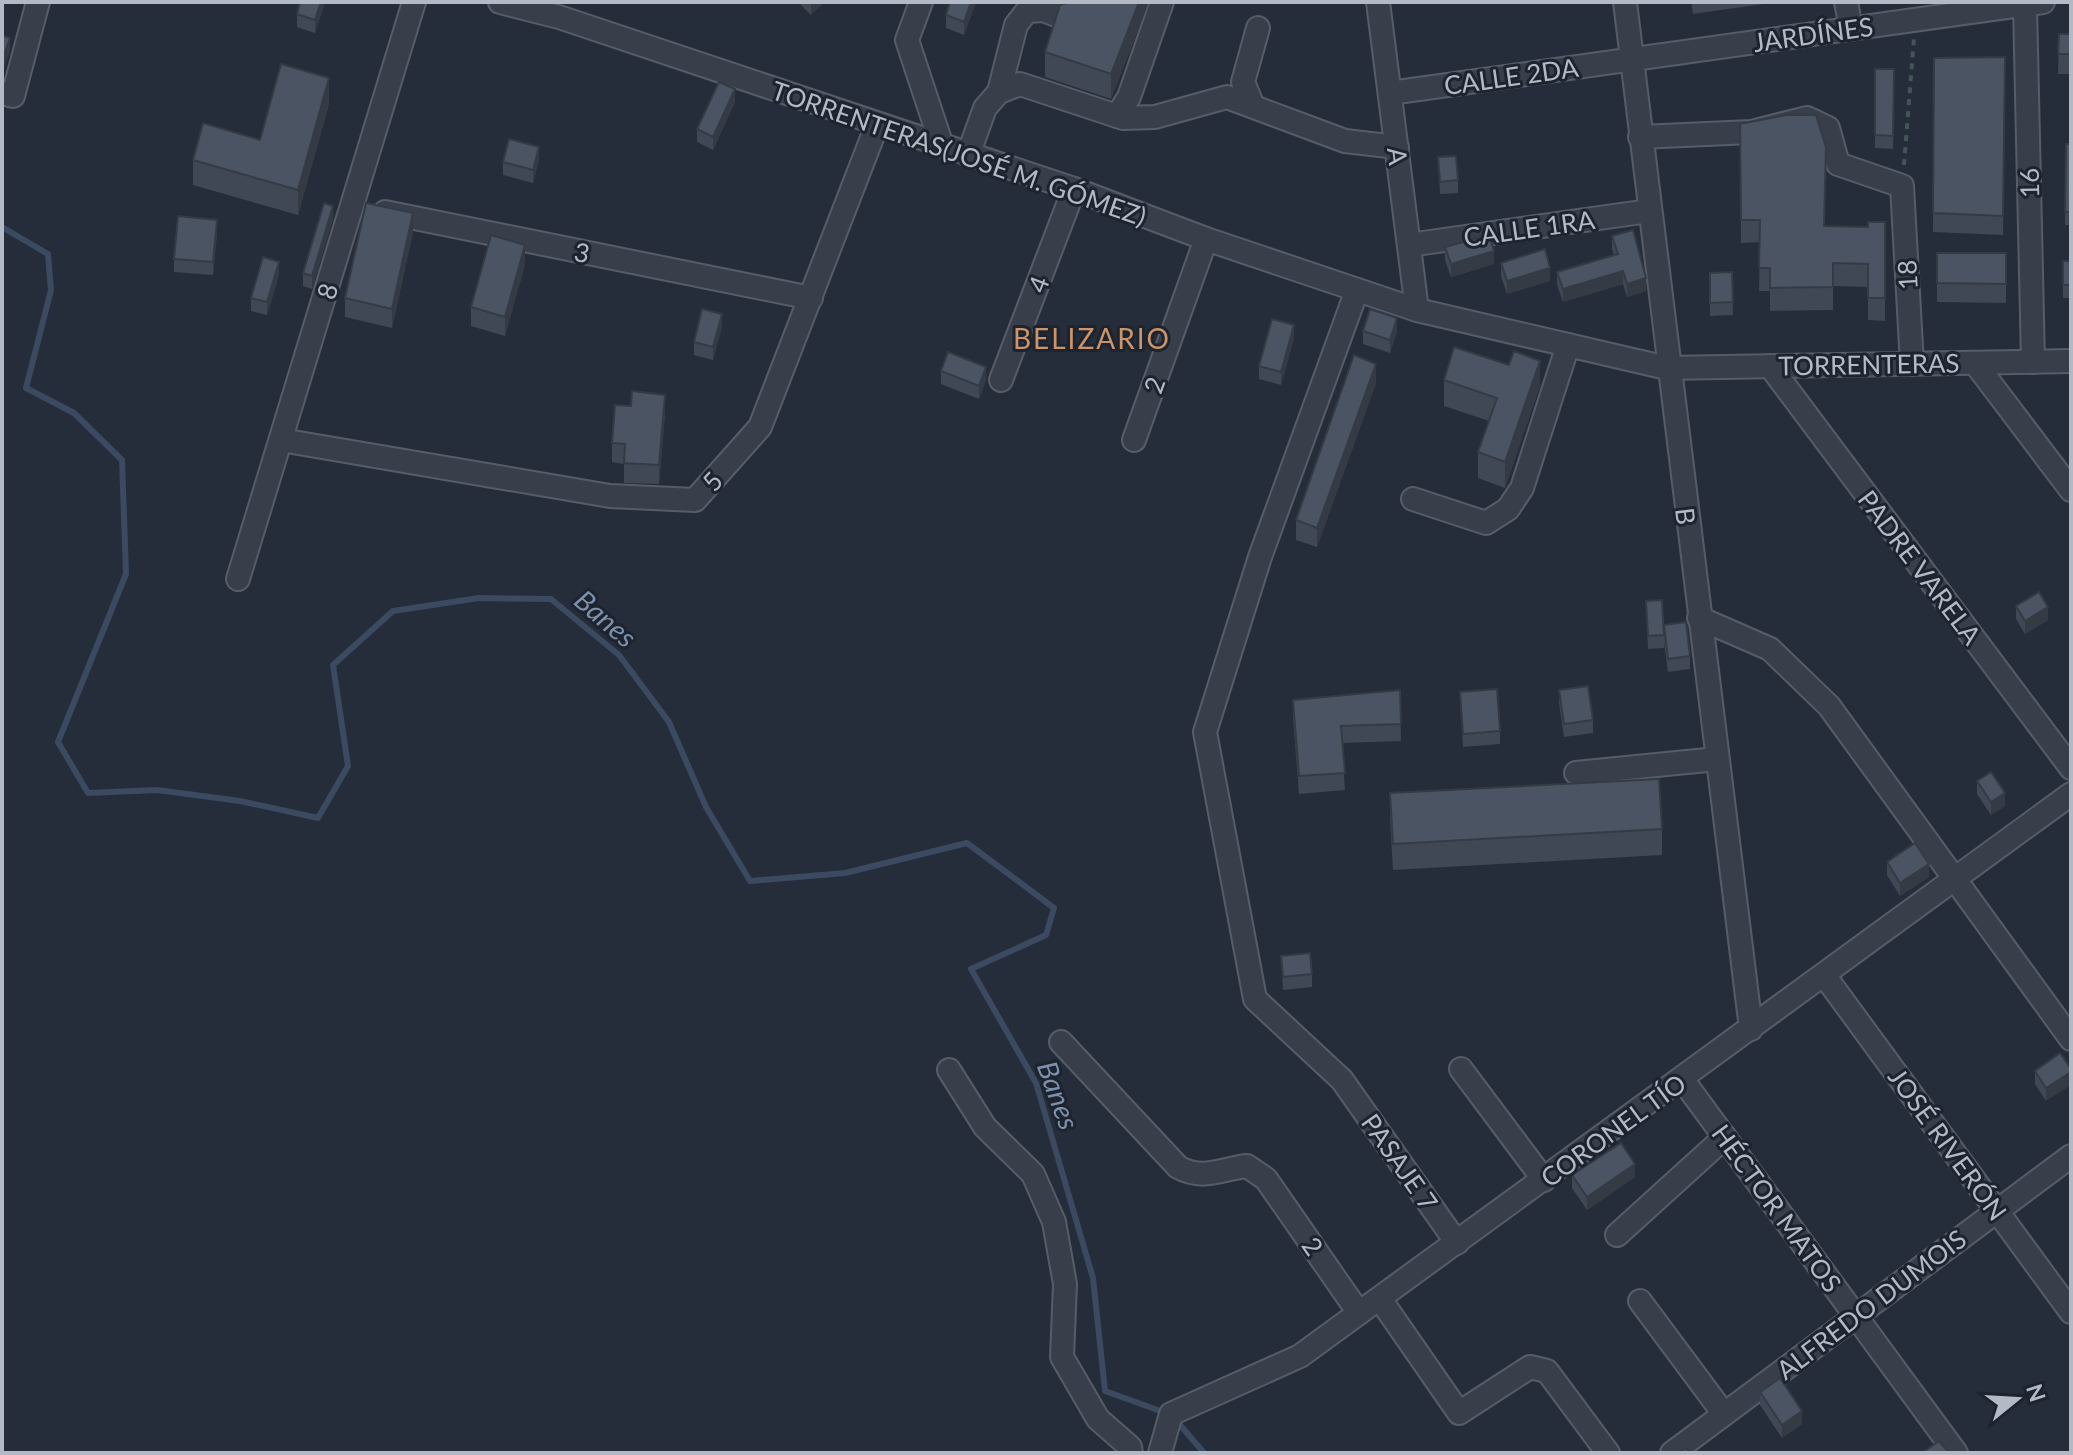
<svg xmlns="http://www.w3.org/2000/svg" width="2073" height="1455" viewBox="0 0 2073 1455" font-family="Lato,sans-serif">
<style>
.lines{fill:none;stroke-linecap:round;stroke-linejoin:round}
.stream{stroke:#3b4a61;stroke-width:6}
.minor-casing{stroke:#565d68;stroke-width:26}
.path{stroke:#445558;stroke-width:4;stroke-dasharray:6 6;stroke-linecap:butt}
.minor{stroke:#383f4a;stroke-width:22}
.wall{fill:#404855}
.shaded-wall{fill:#343b45}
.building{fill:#4b5463;stroke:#343b45;stroke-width:2}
.labels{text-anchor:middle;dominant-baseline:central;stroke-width:6;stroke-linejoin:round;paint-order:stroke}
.street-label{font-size:26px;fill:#b3bac5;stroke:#1d242f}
.neighbourhood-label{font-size:28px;letter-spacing:2px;fill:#cb9469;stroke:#1d242f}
.water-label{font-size:28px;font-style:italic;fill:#7d90aa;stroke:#1d242f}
</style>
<rect width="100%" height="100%" fill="#242d39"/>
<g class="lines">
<g class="stream">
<path d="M2 227 48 254 51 290 26 388 74 413 122 460 126 574 58 742 88 793 157 790 240 801 318 818 348 766 333 665 393 611 479 598 551 599 619 655 669 722 706 807 750 881 845 873 967 843 1054 908 1046 935 971 969 1036 1083 1093 1278 1105 1391 1166 1413"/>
<path d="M1175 1419 1204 1453"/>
</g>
<defs>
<g id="minor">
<path d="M500 2 559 17 1074 189 1206 239 1417 310 1667 368 2071 361"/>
<path d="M921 2 907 40 942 146"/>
<path d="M1378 2 1417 310"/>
<path d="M1625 2 1751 1029"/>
<path d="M1846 2 1851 29"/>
<path d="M2025 5 2033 362"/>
<path d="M999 92 1016 25 1027 11 1043 10 1061 17"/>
<path d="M2 93 13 96 38 2"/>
<path d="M1390 93 2043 2"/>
<path d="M1253 106 1243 82 1258 28"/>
<path d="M1117 116 1129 97 1162 2"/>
<path d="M1640 137 1751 132 1807 118 1828 128 1838 164 1902 186 1912 364"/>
<path d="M968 155 985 108 999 92 1020 84 1123 118 1155 117 1227 97 1345 141 1397 147"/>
<path d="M385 212 811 298"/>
<path d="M1409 245 1649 211"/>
<path d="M1357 290 1260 557 1205 732 1255 999 1342 1080 1457 1243"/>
<path d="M1975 363 2071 490"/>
<path d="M1770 366 2071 768"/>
<path d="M1001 380 1074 189"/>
<path d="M281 440 610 496 695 500 760 427 877 125"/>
<path d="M1134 440 1206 239"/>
<path d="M1413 499 1486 523 1508 509 1522 488 1568 345"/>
<path d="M238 579 414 2"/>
<path d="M1699 618 1770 649 1829 706 2071 1039"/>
<path d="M1576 773 1717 759"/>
<path d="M1824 975 2071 1312"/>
<path d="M1061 1042 1178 1167C1203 1181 1221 1169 1247 1166L1266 1179 1359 1313"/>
<path d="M1461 1069 1544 1180"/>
<path d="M949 1070 985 1127 1033 1174 1054 1222 1065 1284 1062 1357 1098 1419 1130 1447 1131 1453"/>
<path d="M1682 1079 1956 1453"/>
<path d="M1617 1235 1725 1137"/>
<path d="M1380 1299 1459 1413 1530 1367 1547 1371 1608 1453"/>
<path d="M1640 1301 1724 1414"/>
<path d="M1160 1453 1171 1414 1300 1356 2071 794"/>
<path d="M1672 1453 2071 1156"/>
</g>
</defs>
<use href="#minor" class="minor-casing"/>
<path class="path" d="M1904 165 1914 38"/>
<use href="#minor" class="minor"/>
</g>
<g class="wall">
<path d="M325 2 315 33 297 27V14Z"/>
<path d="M798 2H824L811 15Z"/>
<path d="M976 2 964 35 946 28V15Z"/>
<path d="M1068 2H1149L1111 99 1045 77V52Z"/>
<path d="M1691 2H1777L1693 14Z"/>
<path d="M2059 34H2071V74H2058Z"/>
<path d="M2005 57 2003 235 1933 232 1934 58Z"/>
<path d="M1875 69H1894L1893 149 1875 148Z"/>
<path d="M735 102 713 150 697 142V129Z"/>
<path d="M329 104 298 215 193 185V160L260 140Z"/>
<path d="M1740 124 1825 226 1868 227 1885 222V321L1868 320V287L1833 286V310L1770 311V291H1759L1760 242 1741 243Z"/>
<path d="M2066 144H2071V225H2065Z"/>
<path d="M1438 157 1458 180V193L1440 194Z"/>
<path d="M539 160 533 183 503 175V162Z"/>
<path d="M333 219 312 289 303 286V273Z"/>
<path d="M413 232 392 328 345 317V298Z"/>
<path d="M217 233 213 275 174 272V259Z"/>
<path d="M1612 236 1646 291 1627 297 1623 284 1563 302 1557 285V272L1614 255 1612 249Z"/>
<path d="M1445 247 1494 264 1451 277 1445 260Z"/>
<path d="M1937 253H2006V303L1937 302Z"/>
<rect x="2063" y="261" width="8" height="37"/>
<path d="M1501 263 1550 281 1507 294 1501 276Z"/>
<path d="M525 264 505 336 471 326V307Z"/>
<path d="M1732 272 1733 315 1710 316V273Z"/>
<path d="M279 275 267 315 251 311V298Z"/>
<path d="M722 327 713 360 694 355V342Z"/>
<path d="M1363 331H1397L1390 353 1363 344Z"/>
<path d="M1294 338 1281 385 1259 379V366Z"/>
<path d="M941 371 986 380 979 399 941 384Z"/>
<path d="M1444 380 1540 386 1505 488 1478 478V452L1489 421 1444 406Z"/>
<path d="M1376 383 1317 547 1296 540V520Z"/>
<path d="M665 414 659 484 624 483V464L612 462V443Z"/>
<path d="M1646 601 1690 656V669L1668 672 1664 643V648L1648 649Z"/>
<path d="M2016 606 2048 620 2025 634 2016 619Z"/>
<path d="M1400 690 1401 741 1342 743 1345 790 1299 794 1293 718V700Z"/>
<path d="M1559 690 1593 720V733L1564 737 1559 703Z"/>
<path d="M1460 692 1500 731V744L1463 747Z"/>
<path d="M1977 781 2005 806 1991 815 1977 794Z"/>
<path d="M1390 793 1662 829V855L1393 870 1390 819Z"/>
<path d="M1887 862 1929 877 1900 896 1887 875Z"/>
<path d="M1281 956 1312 974V987L1283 990Z"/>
<path d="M2060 1053 2046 1101 2035 1084V1071Z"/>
<path d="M1572 1175 1635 1177 1587 1210 1572 1188Z"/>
<path d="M1760 1392 1802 1424 1782 1438 1760 1405Z"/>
</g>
<g class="shaded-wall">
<path d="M321 2H325L315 33V20Z"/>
<path d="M811 2H824L811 15Z"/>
<path d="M971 2H976L964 35V22Z"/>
<path d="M1139 2H1149L1111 99V74Z"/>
<path d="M10 38V51L3 71V58Z"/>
<path d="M329 78V104L298 215V190Z"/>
<path d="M735 89V102L713 150V137Z"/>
<path d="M539 147V160L533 183V170Z"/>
<path d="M333 206V219L312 289V276Z"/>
<path d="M413 213V232L392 328V309Z"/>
<path d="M217 220V233L213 275V262Z"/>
<path d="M525 245V264L505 336V317Z"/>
<path d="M1494 251V264L1451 277V264Z"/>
<path d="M279 262V275L267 315V302Z"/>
<path d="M1550 268V281L1507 294V281Z"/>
<path d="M1623 271V284L1563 302V289Z"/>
<path d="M1646 278V291L1627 297V284Z"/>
<path d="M722 314V327L713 360V347Z"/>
<path d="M1397 318V331L1390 353V340Z"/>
<path d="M1294 325V338L1281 385V372Z"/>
<path d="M1540 361V386L1505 488V462Z"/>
<path d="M1376 364V383L1317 547V528Z"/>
<path d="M986 367V380L979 399V386Z"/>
<path d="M665 395V414L659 484V465Z"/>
<path d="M2048 607V620L2025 634V621Z"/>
<path d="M2005 793V806L1991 815V802Z"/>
<path d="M1929 864V877L1900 896V883Z"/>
<path d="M2071 1072V1085L2046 1101V1088Z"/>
<path d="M1635 1164V1177L1587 1210V1197Z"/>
<path d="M1802 1411V1424L1782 1438V1425Z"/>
</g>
<g class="building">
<path d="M300 2H321L315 20 297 14Z"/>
<path d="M950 2H971L964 22 946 15Z"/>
<path d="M1070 2H1139L1111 74 1045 52 1060 5Z"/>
<path d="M2059 34H2071V54H2058Z"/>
<path d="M2 35 10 38 3 58 2 57Z"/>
<path d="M2005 57 2003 216 1933 213 1934 58Z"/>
<path d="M281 64 329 78 298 190 193 160 203 123 260 140Z"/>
<path d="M1875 69H1894L1893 136 1875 135Z"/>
<path d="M719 82 735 89 713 137 697 129Z"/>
<path d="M1786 115H1816L1826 147 1824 226 1868 227V222H1885V298H1868V264L1833 263V287L1770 288V268H1759L1760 220H1741L1740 124Z"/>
<path d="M509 139 539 147 533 170 503 162Z"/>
<path d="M2066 144H2071V212H2065Z"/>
<path d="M1456 156 1458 180 1440 182 1438 157Z"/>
<path d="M324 203 333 206 312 276 303 273Z"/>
<path d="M366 203 413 213 392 309 345 298Z"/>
<path d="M178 216 217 220 213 262 174 259Z"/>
<path d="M1633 230 1646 278 1627 284 1623 271 1563 289 1557 272 1618 254 1612 236Z"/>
<path d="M491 235 525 245 505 317 471 307Z"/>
<path d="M1489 235 1494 251 1451 264 1445 247Z"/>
<path d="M1545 249 1550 268 1507 281 1501 263Z"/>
<path d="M1937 253H2006V284L1937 283Z"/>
<path d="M263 257 279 262 267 302 251 298Z"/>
<rect x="2063" y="261" width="8" height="24"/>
<path d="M1732 272 1733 302 1710 303V273Z"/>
<path d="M702 309 722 314 713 347 694 342Z"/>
<path d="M1370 309 1397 318 1390 340 1363 331Z"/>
<path d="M1272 319 1294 325 1281 372 1259 366Z"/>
<path d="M1454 347 1509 365 1514 351 1540 361 1505 462 1478 452 1497 398 1444 380Z"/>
<path d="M948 352 986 367 979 386 941 371Z"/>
<path d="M1354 355 1376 364 1317 528 1296 520Z"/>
<path d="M632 391 665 395 659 465 624 463 625 444 612 443 615 405 631 406Z"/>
<path d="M2039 592 2048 607 2025 621 2016 606Z"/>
<path d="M1662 600 1664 635 1648 636 1646 601Z"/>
<path d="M1686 622 1690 656 1668 659 1664 625Z"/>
<path d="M1588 686 1593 720 1564 724 1559 690Z"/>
<path d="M1497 689 1500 731 1463 734 1460 692Z"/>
<path d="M1400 690 1401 724 1341 726 1345 773 1299 776 1293 700Z"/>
<path d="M1991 772 2005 793 1991 802 1977 781Z"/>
<path d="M1659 779 1662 829 1393 844 1390 793Z"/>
<path d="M1915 843 1929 864 1900 883 1887 862Z"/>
<path d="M1310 953 1312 974 1283 977 1281 956Z"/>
<path d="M2060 1053 2071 1069V1072L2046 1088 2035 1071Z"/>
<path d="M1621 1143 1635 1164 1587 1197 1572 1175Z"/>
<path d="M1780 1378 1802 1411 1782 1425 1760 1392Z"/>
<path d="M1939 1441 1949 1453H1922Z"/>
<path d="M1686 1448 1690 1453H1679Z"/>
</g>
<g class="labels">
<g class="street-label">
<text transform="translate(1813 34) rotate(-8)">JARDÍNES</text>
<text transform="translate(1511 76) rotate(-8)">CALLE 2DA</text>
<text transform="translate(959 153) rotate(19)">TORRENTERAS(JOSÉ M. GÓMEZ)</text>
<text transform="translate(1398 156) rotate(83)">A</text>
<text transform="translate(2029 183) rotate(-91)">16</text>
<text transform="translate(1529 228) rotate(-8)">CALLE 1RA</text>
<text transform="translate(582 252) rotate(11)">3</text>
<text transform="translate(1907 275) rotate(-93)">18</text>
<text transform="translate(1038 284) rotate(-69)">4</text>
<text transform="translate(327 291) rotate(-73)">8</text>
<text transform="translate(1869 364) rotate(-1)">TORRENTERAS</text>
<text transform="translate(1154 385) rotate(-70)">2</text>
<text transform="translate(712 481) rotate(-48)">5</text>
<text transform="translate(1686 516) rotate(83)">B</text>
<text transform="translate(1920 567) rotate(53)">PADRE VARELA</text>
<text transform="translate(1613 1130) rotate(-36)">CORONEL TÍO</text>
<text transform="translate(1948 1144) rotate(54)">JOSÉ RIVERÓN</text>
<text transform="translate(1400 1162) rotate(55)">PASAJE 7</text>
<text transform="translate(1777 1208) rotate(54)">HÉCTOR MATOS</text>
<text transform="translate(1313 1246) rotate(55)">2</text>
<text transform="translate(1871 1304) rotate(-37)">ALFREDO DUMOIS</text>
</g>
<g class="neighbourhood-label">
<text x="1092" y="338">BELIZARIO</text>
</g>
<g class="water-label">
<text transform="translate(606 618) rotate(41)">Banes</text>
<text transform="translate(1059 1095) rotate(70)">Banes</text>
</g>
</g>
<rect width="2073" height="1455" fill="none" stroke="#b3bac5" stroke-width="8"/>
<g transform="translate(2017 1399) rotate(72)" stroke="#1d242f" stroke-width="6" paint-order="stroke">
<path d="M0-6L14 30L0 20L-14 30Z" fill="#b3bac5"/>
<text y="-12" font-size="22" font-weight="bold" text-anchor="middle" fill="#b3bac5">N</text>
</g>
</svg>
